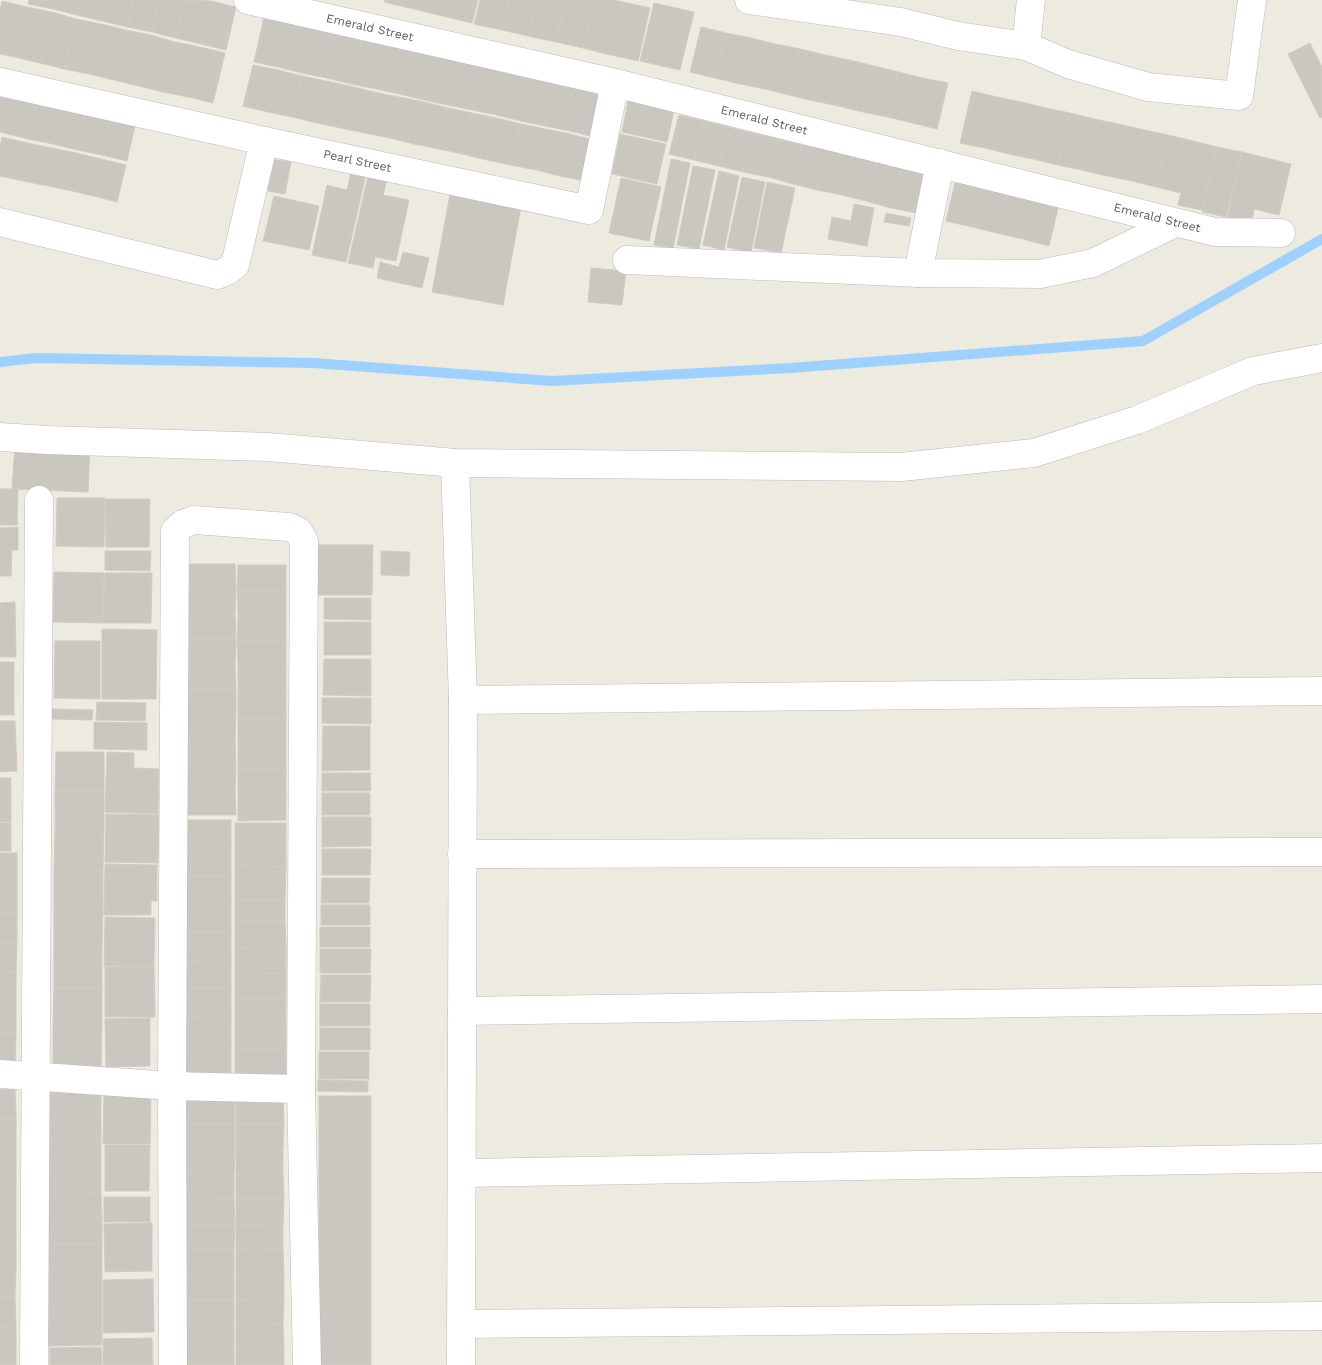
<svg xmlns="http://www.w3.org/2000/svg" width="1322" height="1365" viewBox="0 0 1322 1365" font-family="'Work Sans',sans-serif">
<style>
.lines{fill:none;stroke-linecap:round;stroke-linejoin:round}
.stream{stroke:#9ed1ff;stroke-width:10}
.building{fill:#cac7c0;stroke:#d1ccbf}
.minor-casing{stroke:#b8bbc0;stroke-width:29}
.minor{stroke:#fff;stroke-width:28}
.labels{text-anchor:middle;dominant-baseline:central;stroke-width:5;stroke-linejoin:round;paint-order:stroke}
.street-label{font-size:12px;fill:#595d62;stroke:#fff}
</style>
<rect width="100%" height="100%" fill="#edebe0"/>
<g class="lines">
<path class="stream" d="M0 362 36 358 314 363 552 381 790 368 1143 341 1322 239"/>
</g>
<g class="building">
<path d="M29 0H55L53 9 28 4Z"/>
<path d="M55 0H81L77 15 53 9Z"/>
<path d="M81 0H107L102 21 77 15Z"/>
<path d="M107 0H133L127 27 102 21Z"/>
<path d="M133 0H159L152 32 127 27Z"/>
<path d="M159 0H185L176 38 152 32Z"/>
<path d="M185 0 211 1 201 44 176 38Z"/>
<path d="M385 0H416L414 9 384 2Z"/>
<path d="M416 0H447L443 16 414 9Z"/>
<path d="M447 0H478L472 23 443 16Z"/>
<path d="M480 0H509L502 30 474 24Z"/>
<path d="M509 0H537L528 36 502 30Z"/>
<path d="M537 0H566L556 42 528 36Z"/>
<path d="M566 0H595L583 48 556 42Z"/>
<path d="M595 0H613L623 2 611 55 583 48Z"/>
<path d="M2 1 27 7 15 57 0 54V10Z"/>
<path d="M211 1 236 7 226 50 201 44Z"/>
<path d="M623 2 650 8 638 61 611 55Z"/>
<path d="M654 3 694 12 680 70 640 61Z"/>
<path d="M27 7 52 12 40 63 15 57Z"/>
<path d="M52 12 76 19 64 69 40 63Z"/>
<path d="M264 17 289 23 278 67 254 62Z"/>
<path d="M76 19 101 24 89 74 64 69Z"/>
<path d="M289 23 313 28 302 73 278 67Z"/>
<path d="M101 24 126 30 114 80 89 74Z"/>
<path d="M701 27 726 33 715 78 690 72Z"/>
<path d="M313 28 337 33 327 78 302 73Z"/>
<path d="M126 30 151 35 139 86 114 80Z"/>
<path d="M337 33 362 38 351 84 327 78Z"/>
<path d="M726 33 751 38 740 84 715 78Z"/>
<path d="M151 35 175 42 163 92 139 86Z"/>
<path d="M362 38 386 44 376 89 351 84Z"/>
<path d="M751 38 775 44 765 89 740 84Z"/>
<path d="M175 42 200 47 188 97 163 92Z"/>
<path d="M1310 43 1322 67V117L1320 118 1288 54Z"/>
<path d="M386 44 410 49 400 94 376 89Z"/>
<path d="M775 44 800 49 789 95 765 89Z"/>
<path d="M200 47 225 53 213 103 188 97Z"/>
<path d="M410 49 434 54 424 100 400 94Z"/>
<path d="M800 49 825 55 814 101 789 95Z"/>
<path d="M434 54 458 60 448 105 424 100Z"/>
<path d="M825 55 849 60 839 106 814 101Z"/>
<path d="M458 60 483 65 472 110 448 105Z"/>
<path d="M849 60 874 66 863 112 839 106Z"/>
<path d="M253 65 278 70 268 112 243 106Z"/>
<path d="M483 65 507 70 497 115 472 110Z"/>
<path d="M874 66 898 72 888 117 863 112Z"/>
<path d="M278 70 302 76 292 117 268 112Z"/>
<path d="M507 70 531 76 521 121 497 115Z"/>
<path d="M898 72 923 78 912 123 888 117Z"/>
<path d="M302 76 326 81 317 123 292 117Z"/>
<path d="M531 76 555 81 545 126 521 121Z"/>
<path d="M923 78 948 83 937 129 912 123Z"/>
<path d="M326 81 350 86 341 128 317 123Z"/>
<path d="M555 81 580 86 570 131 545 126Z"/>
<path d="M350 86 374 92 365 133 341 128Z"/>
<path d="M580 86 604 91 594 137 570 131Z"/>
<path d="M972 91 997 97 985 148 960 143Z"/>
<path d="M374 92 399 97 390 138 365 133Z"/>
<path d="M0 96 12 99 4 133 0 132Z"/>
<path d="M629 96 675 106 667 142 622 132Z"/>
<path d="M399 97 424 102 414 144 390 138Z"/>
<path d="M997 97 1021 102 1009 154 985 148Z"/>
<path d="M12 99 36 104 28 139 4 133Z"/>
<path d="M424 102 448 108 439 149 414 144Z"/>
<path d="M1021 102 1046 108 1033 159 1009 154Z"/>
<path d="M36 104 61 110 53 144 28 139Z"/>
<path d="M448 108 472 113 463 154 439 149Z"/>
<path d="M1046 108 1070 113 1058 165 1033 159Z"/>
<path d="M61 110 85 115 77 150 53 144Z"/>
<path d="M472 113 496 118 487 160 463 154Z"/>
<path d="M1070 113 1094 119 1082 170 1058 165Z"/>
<path d="M85 115 110 121 102 155 77 150Z"/>
<path d="M679 115 704 121 694 160 669 154Z"/>
<path d="M496 118 521 124 511 165 487 160Z"/>
<path d="M1094 119 1119 124 1107 176 1082 170Z"/>
<path d="M110 121 135 126 127 161 102 155Z"/>
<path d="M704 121 728 127 719 166 694 160Z"/>
<path d="M521 124 545 129 536 170 511 165Z"/>
<path d="M1119 124 1144 130 1132 181 1107 176Z"/>
<path d="M728 127 752 133 743 172 719 166Z"/>
<path d="M545 129 570 134 560 176 536 170Z"/>
<path d="M1144 130 1168 135 1156 187 1132 181Z"/>
<path d="M752 133 778 139 768 177 743 172Z"/>
<path d="M570 134 594 140 585 181 560 176Z"/>
<path d="M620 134 666 144 657 184 612 174Z"/>
<path d="M1168 135 1193 141 1181 193 1156 187Z"/>
<path d="M2 137 27 143 19 180 0 176V147Z"/>
<path d="M778 139 802 145 793 184 768 177Z"/>
<path d="M1193 141 1217 147 1202 210 1178 205Z"/>
<path d="M27 143 52 148 43 185 19 180Z"/>
<path d="M802 145 827 150 817 190 793 184Z"/>
<path d="M1217 147 1242 152 1226 217 1202 212Z"/>
<path d="M52 148 76 153 68 190 43 185Z"/>
<path d="M827 150 852 156 842 195 817 190Z"/>
<path d="M1242 152 1266 158 1251 223 1227 218Z"/>
<path d="M76 153 101 159 93 196 68 190Z"/>
<path d="M852 156 876 162 866 201 842 195Z"/>
<path d="M1266 158 1291 164 1279 215 1254 209Z"/>
<path d="M101 159 126 165 117 202 93 196Z"/>
<path d="M269 159 291 162 285 194 263 190Z"/>
<path d="M671 159 690 163 673 249 654 245Z"/>
<path d="M876 162 901 168 891 208 866 201Z"/>
<path d="M693 166 715 170 699 249 677 245Z"/>
<path d="M352 167 367 170 346 262 312 255 327 185 347 190Z"/>
<path d="M901 168 925 174 916 213 891 208Z"/>
<path d="M719 171 739 176 724 250 703 245Z"/>
<path d="M369 172 388 176 383 195 409 200 396 261 375 257 373 268 348 263Z"/>
<path d="M742 177 765 182 751 253 727 247Z"/>
<path d="M621 178 661 187 649 241 609 233Z"/>
<path d="M956 179 982 185 972 227 946 221Z"/>
<path d="M767 182 795 188 781 253 754 248Z"/>
<path d="M982 185 1008 192 997 233 972 227Z"/>
<path d="M1008 192 1034 198 1023 239 997 233Z"/>
<path d="M450 194 521 207 503 305 432 292Z"/>
<path d="M274 196 319 206 309 250 263 241Z"/>
<path d="M1034 198 1059 204 1049 246 1023 239Z"/>
<path d="M854 204 874 208 867 246 828 239 832 217 851 221Z"/>
<path d="M886 213 911 218 909 226 884 222Z"/>
<path d="M403 252 429 258 422 288 377 278 380 262 399 267Z"/>
<path d="M591 268 626 271 622 305 588 302Z"/>
<path d="M15 445 90 448 88 492 12 489Z"/>
<path d="M0 489H18L17 525H0Z"/>
<path d="M57 498H105L104 547 56 546Z"/>
<path d="M105 499H150L149 547H106Z"/>
<path d="M18 527V550H12L11 576H0V528Z"/>
<path d="M315 545H373L372 595H315Z"/>
<path d="M105 551H151L150 571 105 570Z"/>
<path d="M381 551 410 552 409 576 381 575Z"/>
<path d="M183 564H235L236 588 183 589Z"/>
<path d="M238 565H286V591H237Z"/>
<path d="M54 572 104 573 103 623 53 622Z"/>
<path d="M105 573H152L151 623H103Z"/>
<path d="M236 588 235 613 183 614V589Z"/>
<path d="M237 591H286V616H238Z"/>
<path d="M324 598H371V620L324 619Z"/>
<path d="M15 602 16 657H0V603Z"/>
<path d="M235 613 236 639H183V614Z"/>
<path d="M238 616H286V642H237Z"/>
<rect x="324" y="622" width="47" height="33"/>
<path d="M102 629 157 630 156 699H102Z"/>
<path d="M183 639H236L235 664H183Z"/>
<path d="M55 641H100V699L54 698Z"/>
<path d="M237 642H286V667L238 668Z"/>
<path d="M324 659H371V696L323 695Z"/>
<rect x="0" y="662" width="14" height="53"/>
<path d="M183 664H235L236 689H183Z"/>
<path d="M286 667V693H238V668Z"/>
<path d="M183 689H236V714L183 715Z"/>
<rect x="238" y="693" width="48" height="26"/>
<path d="M322 698H371V724L322 723Z"/>
<path d="M97 702 146 703 145 721 96 720Z"/>
<path d="M52 709 93 710 92 720 51 719Z"/>
<path d="M236 714 235 739 183 740V715Z"/>
<rect x="238" y="719" width="48" height="25"/>
<path d="M0 721H15L17 771 0 772Z"/>
<path d="M94 722 147 723V750L94 749Z"/>
<path d="M323 726H370V770L322 771Z"/>
<path d="M235 739 236 765H183V740Z"/>
<rect x="238" y="744" width="48" height="25"/>
<path d="M56 752H104V791H55Z"/>
<path d="M107 752 134 753V768L159 769 158 814 105 812Z"/>
<path d="M183 765H236L235 790H183Z"/>
<rect x="238" y="769" width="48" height="26"/>
<path d="M322 773H370L371 791H322Z"/>
<rect x="0" y="778" width="11" height="44"/>
<path d="M183 790H235L236 815H183Z"/>
<rect x="55" y="791" width="49" height="39"/>
<rect x="322" y="793" width="48" height="22"/>
<path d="M238 795H286V820L238 821Z"/>
<path d="M106 814 159 815 158 863 105 862Z"/>
<path d="M322 817H371V846L322 847Z"/>
<rect x="182" y="820" width="49" height="28"/>
<rect x="0" y="823" width="11" height="28"/>
<path d="M235 823H286V867L235 866Z"/>
<path d="M55 830H104L103 870H54Z"/>
<rect x="182" y="848" width="49" height="28"/>
<path d="M322 849H371L370 875H322Z"/>
<rect x="0" y="853" width="17" height="30"/>
<path d="M105 864 157 865V901H151V915H104Z"/>
<path d="M235 866 286 867 285 900H235Z"/>
<rect x="54" y="870" width="49" height="39"/>
<rect x="182" y="876" width="49" height="28"/>
<path d="M322 878H370L369 903H321Z"/>
<rect x="0" y="883" width="17" height="30"/>
<rect x="235" y="900" width="50" height="22"/>
<rect x="182" y="904" width="49" height="28"/>
<rect x="321" y="905" width="49" height="20"/>
<path d="M54 909H103L102 949 54 948Z"/>
<rect x="0" y="913" width="17" height="30"/>
<path d="M105 917 155 918 154 966H104Z"/>
<path d="M235 922H285L286 947 235 948Z"/>
<rect x="320" y="927" width="50" height="20"/>
<path d="M182 932H231V960L182 961Z"/>
<path d="M0 943H17L16 972H0Z"/>
<path d="M286 947V973L235 974V948Z"/>
<path d="M54 948 102 949V988H54Z"/>
<path d="M320 949H371L370 973H320Z"/>
<path d="M231 960V988H182V961Z"/>
<path d="M154 966 155 1017H105V967Z"/>
<rect x="0" y="972" width="16" height="31"/>
<path d="M286 973V999H235V974Z"/>
<path d="M321 975H371L370 1002H320Z"/>
<path d="M54 988H102V1028L53 1027Z"/>
<path d="M182 988H231V1016L182 1017Z"/>
<rect x="235" y="999" width="51" height="25"/>
<rect x="0" y="1003" width="16" height="30"/>
<rect x="320" y="1004" width="50" height="22"/>
<path d="M231 1016V1044L182 1045V1017Z"/>
<path d="M150 1018V1066L106 1067 105 1019Z"/>
<rect x="235" y="1024" width="51" height="25"/>
<path d="M53 1027 102 1028 101 1067 53 1066Z"/>
<rect x="320" y="1028" width="50" height="22"/>
<path d="M0 1033H16L15 1062H0Z"/>
<path d="M231 1044V1073H182V1045Z"/>
<path d="M235 1049H286V1074L235 1075Z"/>
<rect x="319" y="1052" width="50" height="27"/>
<path d="M318 1080 368 1081V1092L318 1091Z"/>
<path d="M15 1089 16 1119H0V1090Z"/>
<path d="M104 1091 151 1092 150 1144H103Z"/>
<path d="M45 1092H101V1117L45 1118Z"/>
<rect x="319" y="1096" width="52" height="269"/>
<path d="M283 1098 284 1124H236V1099Z"/>
<rect x="184" y="1099" width="51" height="25"/>
<path d="M101 1117V1142L45 1143V1118Z"/>
<rect x="0" y="1119" width="16" height="30"/>
<path d="M184 1124H235V1149L184 1150Z"/>
<path d="M236 1124H284L283 1149H236Z"/>
<path d="M101 1142V1168H46L45 1143Z"/>
<path d="M105 1145H150L149 1191H105Z"/>
<rect x="0" y="1149" width="16" height="29"/>
<path d="M235 1149 234 1174 184 1175V1150Z"/>
<rect x="236" y="1149" width="47" height="25"/>
<path d="M46 1168H101V1193L45 1194Z"/>
<path d="M234 1174V1199L184 1200V1175Z"/>
<path d="M236 1174H283L284 1199H236Z"/>
<rect x="0" y="1178" width="16" height="30"/>
<path d="M101 1193 102 1218 46 1219 45 1194Z"/>
<rect x="104" y="1197" width="46" height="25"/>
<path d="M234 1199 235 1225H183L184 1200Z"/>
<path d="M236 1199H284L283 1224 236 1225Z"/>
<rect x="0" y="1208" width="16" height="30"/>
<path d="M102 1218V1244H46V1219Z"/>
<path d="M152 1223V1271L105 1272 104 1224Z"/>
<path d="M283 1224V1249L236 1250V1225Z"/>
<path d="M183 1225H235L234 1250H183Z"/>
<rect x="0" y="1238" width="16" height="29"/>
<path d="M46 1244H102V1269L46 1270Z"/>
<path d="M283 1249 284 1274 236 1275V1250Z"/>
<rect x="183" y="1250" width="51" height="25"/>
<path d="M0 1267H16L15 1297H0Z"/>
<path d="M102 1269V1294L46 1295V1270Z"/>
<path d="M284 1274V1299L236 1300V1275Z"/>
<rect x="183" y="1275" width="51" height="25"/>
<path d="M153 1279 154 1332 103 1333V1280Z"/>
<path d="M102 1294V1320H46V1295Z"/>
<path d="M0 1297H15L16 1326 0 1327Z"/>
<path d="M284 1299 283 1324 236 1325V1300Z"/>
<rect x="183" y="1300" width="51" height="25"/>
<path d="M46 1320H102V1345L46 1346Z"/>
<path d="M283 1324 284 1350H236V1325Z"/>
<path d="M183 1325H234V1350L183 1351Z"/>
<path d="M16 1326V1356H0V1327Z"/>
<path d="M152 1338 153 1365H103V1339Z"/>
<path d="M101 1347 102 1365H50V1348Z"/>
<path d="M234 1350V1365H183V1351Z"/>
<rect x="236" y="1350" width="48" height="15"/>
<rect x="0" y="1356" width="16" height="9"/>
</g>
<g class="lines">
<defs>
<g id="minor">
<path id="s1" d="M248 0 615 83 1215 232 1281 233"/>
<path d="M749 0 901 22 958 36 1026 46 1068 64 1148 87 1239 96 1252 0"/>
<path d="M1026 46 1031 0"/>
<path id="s2" d="M0 82 264 141 589 210 615 83"/>
<path d="M0 222 217 275 227 271 235 265 264 141"/>
<path d="M627 260 918 273 1040 274 1093 263 1175 223"/>
<path d="M918 273 940 163"/>
<path d="M0 437 47 440 268 447 455 463 901 467 1034 453 1137 420 1253 371 1322 358"/>
<path d="M455 463 463 700 461 1365"/>
<path d="M463 700 1322 691"/>
<path d="M462 854 1322 852"/>
<path d="M462 1011 1322 999"/>
<path d="M0 1074 172 1086 301 1089"/>
<path d="M462 1173 1322 1158"/>
<path d="M461 1324 1322 1316"/>
<path d="M34 1365 39 500"/>
<path d="M173 1365 172 1086 175 531 183 524 194 520 289 527 298 531 304 541 301 1089 307 1365"/>
</g>
</defs>
<use href="#minor" class="minor-casing"/>
<use href="#minor" class="minor"/>
</g>
<g class="labels">
<g class="street-label">
<text stroke="none"><textPath href="#s1" startOffset="125">Emerald Street</textPath></text>
<text stroke="none"><textPath href="#s1" startOffset="530">Emerald Street</textPath></text>
<text stroke="none"><textPath href="#s2" startOffset="366">Pearl Street</textPath></text>
<text stroke="none"><textPath href="#s1" startOffset="935">Emerald Street</textPath></text>
</g>
</g>
</svg>
